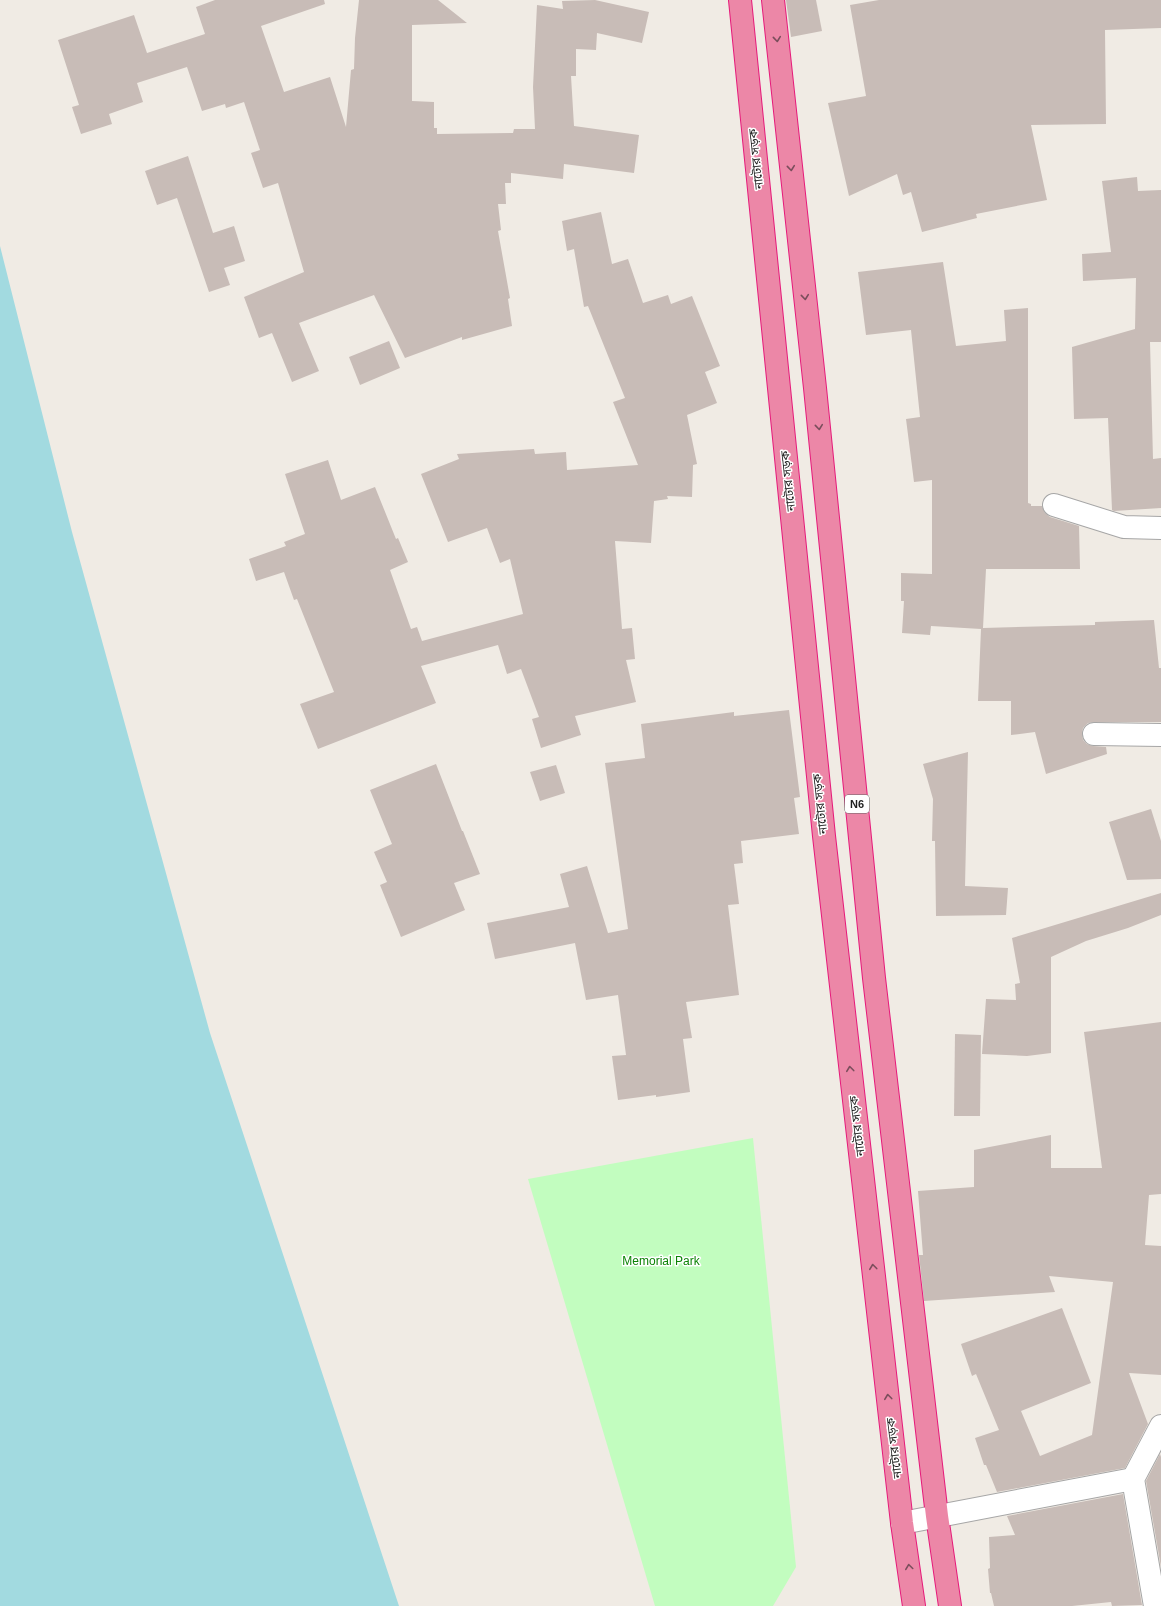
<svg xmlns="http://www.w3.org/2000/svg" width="1161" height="1606" viewBox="0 0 1161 1606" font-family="Helvetica,'Noto Sans Bengali',sans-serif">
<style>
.park{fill:#c2fdbf}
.water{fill:#a2dae0}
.building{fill:#c8bcb7}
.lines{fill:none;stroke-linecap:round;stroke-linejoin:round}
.minor-casing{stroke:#a6a6a6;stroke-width:24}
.highway-casing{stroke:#e61a7a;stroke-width:24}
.minor{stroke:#fff;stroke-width:22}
.highway{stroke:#ec87a7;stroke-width:22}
.oneway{stroke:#7b4e5c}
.labels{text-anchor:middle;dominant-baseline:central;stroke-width:3;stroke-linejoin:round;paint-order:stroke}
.shield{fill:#fff;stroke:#626262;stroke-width:1}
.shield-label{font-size:11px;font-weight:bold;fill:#1f1f1f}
.street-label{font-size:12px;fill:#1f1f1f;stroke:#fff}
.park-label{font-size:12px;fill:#0b8405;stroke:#fff}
</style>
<rect width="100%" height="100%" fill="#f0ebe4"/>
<path class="park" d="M753 1138 796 1567 773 1606H655L528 1179Z"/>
<path class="water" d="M0 246 72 532 210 1033 399 1606H0Z"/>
<g class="building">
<path d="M215 0H324L325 4 261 26 284 92 330 77 346 127 351 70 354 69 355 38 359 0H438L467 23 412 25V101L434 102V128H437V134L513 133 514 129H535L533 87 537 5 563 9 562 1 595 0 649 12 642 43 597 33 596 50 576 49V76H571L574 126 639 135 634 173 564 164 563 179 511 173V183H505L506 204H498L501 230 498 231 510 298 508 299 512 326 462 340V337L405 358 374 295 299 323 319 371 292 382 272 333 259 338 244 297 304 272 278 183 263 188 251 153 260 150 244 102 226 108 225 104 202 111 187 67 137 83 143 102 109 114 112 124 81 134 72 107 79 105 58 40 134 15 147 53 205 34 196 7Z"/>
<path d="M786 0H816L822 31 791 37Z"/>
<path d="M879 0H1161V28L1105 30 1106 124 1031 125 1047 200 976 214 977 218 922 232 911 192 903 195 897 174 849 196 828 103 866 96 850 5Z"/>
<path d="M188 156 213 233 234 226 245 261 224 268 230 285 209 292 177 198 157 205 145 171Z"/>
<path d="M1137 177 1138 191 1161 190V342H1150L1153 459 1161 458V508L1114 511 1112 510 1108 418 1074 419 1072 347 1135 329 1136 278 1083 281 1082 254 1111 252 1102 181Z"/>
<path d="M601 212 612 264 628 259 643 303 668 295 671 304 692 296 720 366 705 372 717 403 687 415 697 464 693 465 692 497 667 496 668 499 654 501 651 543 615 541 622 629 632 628 635 659 626 660 636 702 575 716 581 735 541 748 532 719 539 717 521 669 507 674 498 645 421 666 436 703 318 749 300 704 334 692 297 599 294 600 284 572 256 581 249 559 286 546 284 542 305 534 285 474 328 460 341 500 375 487 396 539 398 538 408 562 390 570 411 629 417 627 422 641 523 614 510 559 500 563 487 528 448 542 421 474 459 459 457 454 534 449 535 454 566 452 567 470 638 465 613 402 625 398 588 306 584 307 574 249 567 251 562 221Z"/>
<path d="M943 262 956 346 1006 341 1004 310 1028 308V503L1031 504V506H1042L1045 513 1050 517 1079 526 1080 569H986L983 628 1095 625V622L1154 620 1159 668H1161V722H1094L1088 723 1083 728 1082 734 1083 740 1087 744 1093 746 1106 747 1107 754 1046 774 1035 732 1011 735V701H978L981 629 931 626 930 635 902 633 904 601H901V573L932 574V480L914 482 906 419 920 417 911 330 866 335 858 272Z"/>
<path d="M389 341 400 368 360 385 349 357Z"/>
<path d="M789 710 800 797 794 798 799 834 741 841 743 863 734 864 739 904 728 905 739 995 686 1002 692 1038 683 1039 690 1092 656 1097V1095L618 1100 612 1056 626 1055 618 995 586 1000 575 943 495 959 487 923 569 907 560 874 587 866 608 933 628 929 605 763 645 758 641 724 734 712V716Z"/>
<path d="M968 752 965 886 1008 888 1006 915 936 916 935 841H932L933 799 923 764Z"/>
<path d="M436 764 462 831H463L480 874 454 883 465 910 401 937 380 885 387 882 374 852 392 844 370 790Z"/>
<path d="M556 765 565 793 540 801 530 772Z"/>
<path d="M1151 809 1161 841V879L1127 880 1109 822Z"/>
<path d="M1161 893V915L1128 928 1086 941 1051 957V1053L1027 1056 982 1054 986 999 1016 1000 1015 984 1020 983 1012 938Z"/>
<path d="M1161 1022V1194L1149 1195 1145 1245 1161 1246V1375L1129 1373 1148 1424 1125 1468 997 1492 986 1465H984L975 1438 999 1430 976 1374 972 1376 961 1344 1062 1308 1091 1383 1021 1411 1040 1456 1092 1435 1113 1282 1049 1276 1055 1292 924 1301 919 1255H923L918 1191 974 1187V1150L1051 1135V1168H1102L1084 1032Z"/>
<path d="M955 1034 981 1035 980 1116H954Z"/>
<path d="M1160 1454 1161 1457V1567L1146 1481Z"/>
<path d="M1123 1494 1142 1605 1112 1606 1111 1602 1072 1606H994L991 1593H990L988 1569 990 1568 989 1537 1015 1535 1007 1516Z"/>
</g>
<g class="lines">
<defs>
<g id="minor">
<path d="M1054 505 1124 527 1161 528"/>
<path d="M1094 734 1161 735"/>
<path d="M902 1523 1133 1479"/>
<path d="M1155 1606 1133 1479 1161 1426"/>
</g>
<g id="highway">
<path d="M740 0 824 836 902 1523 914 1606"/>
<path d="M773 0 815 388 874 978 937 1516 950 1606"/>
</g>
</defs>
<use href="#minor" class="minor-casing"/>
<use href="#highway" class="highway-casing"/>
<use href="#minor" class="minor"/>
<use href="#highway" class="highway"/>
</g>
<defs><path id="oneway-chevron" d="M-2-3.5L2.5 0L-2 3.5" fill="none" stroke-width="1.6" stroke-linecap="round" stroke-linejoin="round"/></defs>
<g class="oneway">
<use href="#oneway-chevron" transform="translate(777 39) rotate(84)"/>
<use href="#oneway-chevron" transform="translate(791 168) rotate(84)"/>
<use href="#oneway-chevron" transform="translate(805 297) rotate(84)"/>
<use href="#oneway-chevron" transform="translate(819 427) rotate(84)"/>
<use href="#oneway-chevron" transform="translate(850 1069) rotate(-97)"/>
<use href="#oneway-chevron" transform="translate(873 1267) rotate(-97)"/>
<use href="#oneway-chevron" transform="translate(888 1397) rotate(-97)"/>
<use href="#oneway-chevron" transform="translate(909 1567) rotate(-98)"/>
</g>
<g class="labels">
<rect class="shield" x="845" y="795" width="24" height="18" rx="3"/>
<g class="shield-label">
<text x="857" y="804">N6</text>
</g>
<g class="street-label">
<text transform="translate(756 159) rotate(-96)">নাটোর সড়ক</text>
<text transform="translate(788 481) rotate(-96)">নাটোর সড়ক</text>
<text transform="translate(820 804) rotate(-96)">নাটোর সড়ক</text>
<text transform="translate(857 1126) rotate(-97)">নাটোর সড়ক</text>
<text transform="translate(894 1448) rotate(-97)">নাটোর সড়ক</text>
</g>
<g class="park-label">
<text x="661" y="1261">Memorial Park</text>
</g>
</g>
</svg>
